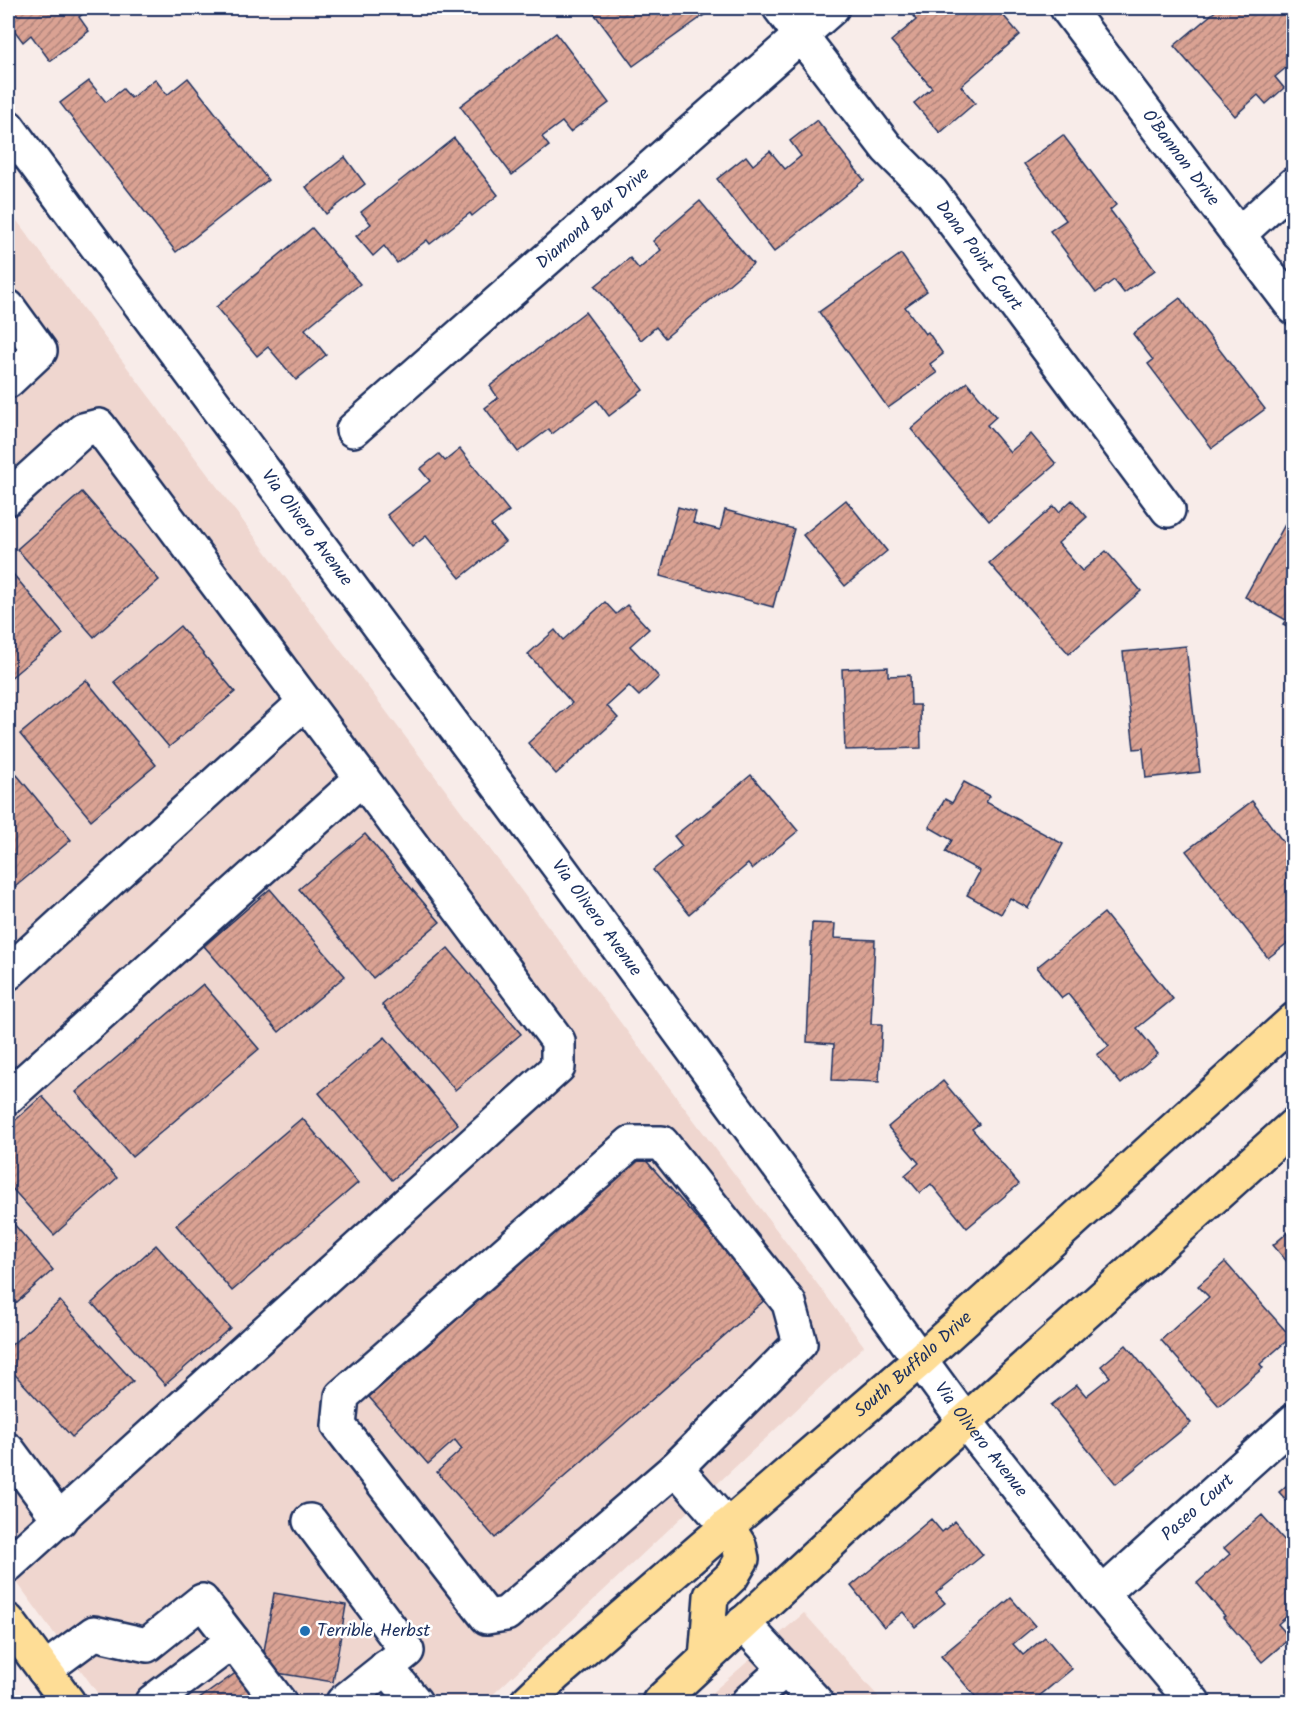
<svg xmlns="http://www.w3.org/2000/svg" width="1301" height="1710" viewBox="0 0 1301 1710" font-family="Kalam,sans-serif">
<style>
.built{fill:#efd6cf}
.building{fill:url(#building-hatch);stroke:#1b2f5e;stroke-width:1.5}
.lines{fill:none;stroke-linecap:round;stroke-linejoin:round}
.minor-casing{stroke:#1b2f5e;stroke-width:38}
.major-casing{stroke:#1b2f5e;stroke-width:38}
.minor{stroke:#fff;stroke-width:33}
.major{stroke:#fedd96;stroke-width:33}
.poi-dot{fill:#1f6fb2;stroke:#fff;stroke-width:2}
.labels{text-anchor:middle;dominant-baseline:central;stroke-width:5;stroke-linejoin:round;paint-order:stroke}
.street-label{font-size:18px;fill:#1b2f5e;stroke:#fff}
.poi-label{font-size:18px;fill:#1b2f5e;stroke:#fff;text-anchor:start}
</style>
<defs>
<pattern id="building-hatch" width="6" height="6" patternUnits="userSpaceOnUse" patternTransform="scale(1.5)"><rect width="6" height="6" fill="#daa293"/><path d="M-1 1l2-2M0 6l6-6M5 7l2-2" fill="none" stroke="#b0847b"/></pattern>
</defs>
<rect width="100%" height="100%" fill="#f8ece9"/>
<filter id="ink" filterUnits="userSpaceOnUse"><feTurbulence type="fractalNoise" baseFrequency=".0167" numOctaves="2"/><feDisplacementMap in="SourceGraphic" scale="12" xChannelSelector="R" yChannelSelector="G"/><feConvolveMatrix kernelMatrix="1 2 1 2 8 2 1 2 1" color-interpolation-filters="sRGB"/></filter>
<g filter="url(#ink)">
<g class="built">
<path d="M8 209 864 1346 485 1702H104L8 1570Z"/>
<path d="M804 1613 883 1702H701Z"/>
</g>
<g class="building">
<path d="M8 8H84L87 11 79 17 89 31 50 61 31 35 23 42 8 22Z"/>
<path d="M590 8H714L633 66Z"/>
<path d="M922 8H997L1020 35 961 86 975 103 940 133 914 103 932 88 891 41 916 20 913 16Z"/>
<path d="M1219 8H1294V61L1275 77 1284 88 1266 104 1258 95 1235 116 1174 46Z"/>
<path d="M556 33 609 103 570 132 562 122 542 137 549 146 512 175 460 106Z"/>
<path d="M188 78 268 180 176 252 60 103 89 81 106 102 123 89 131 98 155 79 167 95Z"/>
<path d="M817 120 864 180 774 252 717 179 746 156 753 165 770 151 785 169 801 156 790 141Z"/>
<path d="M1063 135 1116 205 1110 210 1155 270 1124 293 1114 280 1096 293 1050 231 1066 220 1024 164Z"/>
<path d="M454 138 498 195 472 216 470 213 430 244 427 240 397 263 384 246 373 256 356 236 371 224 361 212Z"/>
<path d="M345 157 365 184 326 214 306 187Z"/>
<path d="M700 201 753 264 665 338 656 327 641 340 595 286 630 258 639 269 661 250 653 241Z"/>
<path d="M312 228 360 284 305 329 326 355 296 380 268 347 257 356 216 307Z"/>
<path d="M901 254 927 291 905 307 925 334 928 332 943 354 930 364 937 373 888 408 819 312Z"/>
<path d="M1180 298 1265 409 1212 448 1148 364 1153 360 1133 334Z"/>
<path d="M585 312 643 390 609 416 597 400 552 434 549 429 518 452 485 408 498 398 490 386Z"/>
<path d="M967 382 996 417 987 425 1010 452 1031 434 1056 464 989 521 911 429Z"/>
<path d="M460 449 509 511 491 525 505 542 460 578 426 536 412 547 387 515 430 481 420 469 439 454 445 461Z"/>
<path d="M82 492 159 580 94 637 17 549Z"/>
<path d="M846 500 887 551 845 586 803 535Z"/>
<path d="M1072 500 1087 517 1058 543 1082 571 1106 551 1141 591 1069 654 989 563 1054 506 1059 512Z"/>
<path d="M678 507 696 512 693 523 720 530 725 510 794 529 773 607 660 576Z"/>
<path d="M1293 510H1294V630L1283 624 1286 620 1245 597Z"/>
<path d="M8 568 63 634 8 680Z"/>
<path d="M605 602 616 614 627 605 649 629 630 646 659 677 639 696 629 686 607 706 618 718 556 774 528 743 572 703 528 654 555 630 563 640Z"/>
<path d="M180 626 235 692 169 747 114 682Z"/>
<path d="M1186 646 1200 772 1146 778 1143 748 1134 749 1123 652Z"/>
<path d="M888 667V676L910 675 911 705H920L921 748 845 750 842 669Z"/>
<path d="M86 680 156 765 91 820 20 734Z"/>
<path d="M17 775 71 840 15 887 8 877V783Z"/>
<path d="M751 775 798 831 752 869 748 864 689 914 653 870 682 846 674 836 697 818 698 819Z"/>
<path d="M964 782 990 796 986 802 1063 844 1028 908 1010 898 1001 914 967 895 980 871 945 852 952 840 929 827 945 799 952 803Z"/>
<path d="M1252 801 1294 856V938L1268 958 1186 851Z"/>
<path d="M365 834 440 922 373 978 299 889Z"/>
<path d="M270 889 345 976 279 1032 204 946Z"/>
<path d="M1104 913 1173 999 1137 1028 1158 1054 1121 1084 1097 1055 1109 1046 1068 994 1062 998 1037 967Z"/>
<path d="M812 923 835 924 834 938 875 940 871 1024H882L879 1082 832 1080 834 1044 807 1042Z"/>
<path d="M448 948 521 1034 455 1090 382 1005Z"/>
<path d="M203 984 259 1049 132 1157 76 1092Z"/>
<path d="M385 1037 458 1124 392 1180 319 1093Z"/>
<path d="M943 1081 979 1124 972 1129 1019 1184 967 1228 931 1184 920 1193 905 1175 919 1163 888 1127Z"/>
<path d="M42 1096 117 1178 54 1235 8 1184V1127Z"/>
<path d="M302 1118 358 1183 232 1291 176 1225Z"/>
<path d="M642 1156 767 1298 495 1538 437 1472 462 1449 455 1440 428 1464 369 1397Z"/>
<path d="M8 1217 53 1270 8 1310Z"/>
<path d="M1294 1227V1270L1273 1245Z"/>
<path d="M156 1245 230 1328 165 1385 92 1303Z"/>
<path d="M1225 1262 1291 1337 1260 1364 1263 1368 1219 1406 1161 1340 1209 1297 1198 1286Z"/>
<path d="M60 1301 133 1381 72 1437 8 1367V1348Z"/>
<path d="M1126 1345 1191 1423 1116 1484 1051 1405 1077 1385 1086 1396 1110 1377 1101 1366Z"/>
<path d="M1294 1479V1509L1279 1492Z"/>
<path d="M1262 1515 1294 1551V1610L1278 1624 1290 1638 1262 1662 1223 1617 1225 1616 1197 1583 1230 1554 1224 1548Z"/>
<path d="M931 1519 942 1532 955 1521 983 1555 936 1593 945 1603 915 1627 903 1612 884 1627 851 1586Z"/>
<path d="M274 1593 346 1605 333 1682 277 1673 263 1657Z"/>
<path d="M1011 1598 1035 1626 1013 1644 1023 1655 1045 1637 1072 1669 1032 1702H980L941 1656Z"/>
<path d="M244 1667 270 1702H195Z"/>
</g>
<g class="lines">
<defs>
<g id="minor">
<path id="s1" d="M780 8 887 148 932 193 1168 510"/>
<path id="s2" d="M1067 8 1294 308"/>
<path id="s3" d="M8 127 559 867 965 1421 1102 1594 1193 1702"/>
<path d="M1238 235 1294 184"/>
<path d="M8 307 40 351 8 381"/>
<path id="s4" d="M353 430 832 8"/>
<path d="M8 498 83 430 99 426 558 1041V1067L8 1565"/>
<path d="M8 973 305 702"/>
<path d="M8 1097 362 778"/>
<path d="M631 1143H662L789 1303 800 1343 676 1468 506 1614 487 1617 339 1426 342 1396Z"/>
<path d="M8 1450 60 1520"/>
<path d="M676 1468 727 1526"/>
<path d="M310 1521 407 1651 343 1702"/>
<path id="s5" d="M1102 1594 1294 1421"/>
<path d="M743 1623 816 1702"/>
<path d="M233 1641 279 1702"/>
<path d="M386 1667 415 1702"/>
<path d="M44 1670 94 1633 147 1645 202 1601 233 1641 152 1702"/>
<path d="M748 1702 785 1669"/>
</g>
<g id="major">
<path d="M8 1621 68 1702"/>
<path d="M706 1659 711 1596 732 1576 742 1559 739 1545 727 1526"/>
<path id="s6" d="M527 1702 556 1674 920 1360 1294 1020"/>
<path d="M659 1702 844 1530 1294 1125"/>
</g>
</defs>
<use href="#minor" class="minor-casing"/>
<use href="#major" class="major-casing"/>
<use href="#minor" class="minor"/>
<use href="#major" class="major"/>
</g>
</g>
<circle class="poi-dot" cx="305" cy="1631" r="6"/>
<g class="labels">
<g class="street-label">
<text stroke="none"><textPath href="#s2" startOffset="188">O'Bannon Drive</textPath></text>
<text stroke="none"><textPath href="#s4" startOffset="320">Diamond Bar Drive</textPath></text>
<text stroke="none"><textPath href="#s1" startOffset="318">Dana Point Court</textPath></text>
<text stroke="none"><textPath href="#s3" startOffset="500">Via Olivero Avenue</textPath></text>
<text stroke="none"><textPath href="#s3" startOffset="986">Via Olivero Avenue</textPath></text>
<text stroke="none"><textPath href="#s6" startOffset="513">South Buffalo Drive</textPath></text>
<text stroke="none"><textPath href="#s3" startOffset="1634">Via Olivero Avenue</textPath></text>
<text stroke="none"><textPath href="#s5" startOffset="129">Paseo Court</textPath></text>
</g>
<g class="poi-label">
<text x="317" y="1631">Terrible Herbst</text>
</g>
</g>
<rect width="1301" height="1710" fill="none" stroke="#fff" stroke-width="30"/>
<rect x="15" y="15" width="1271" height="1680" fill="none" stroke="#1b2f5e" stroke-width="2" filter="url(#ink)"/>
</svg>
